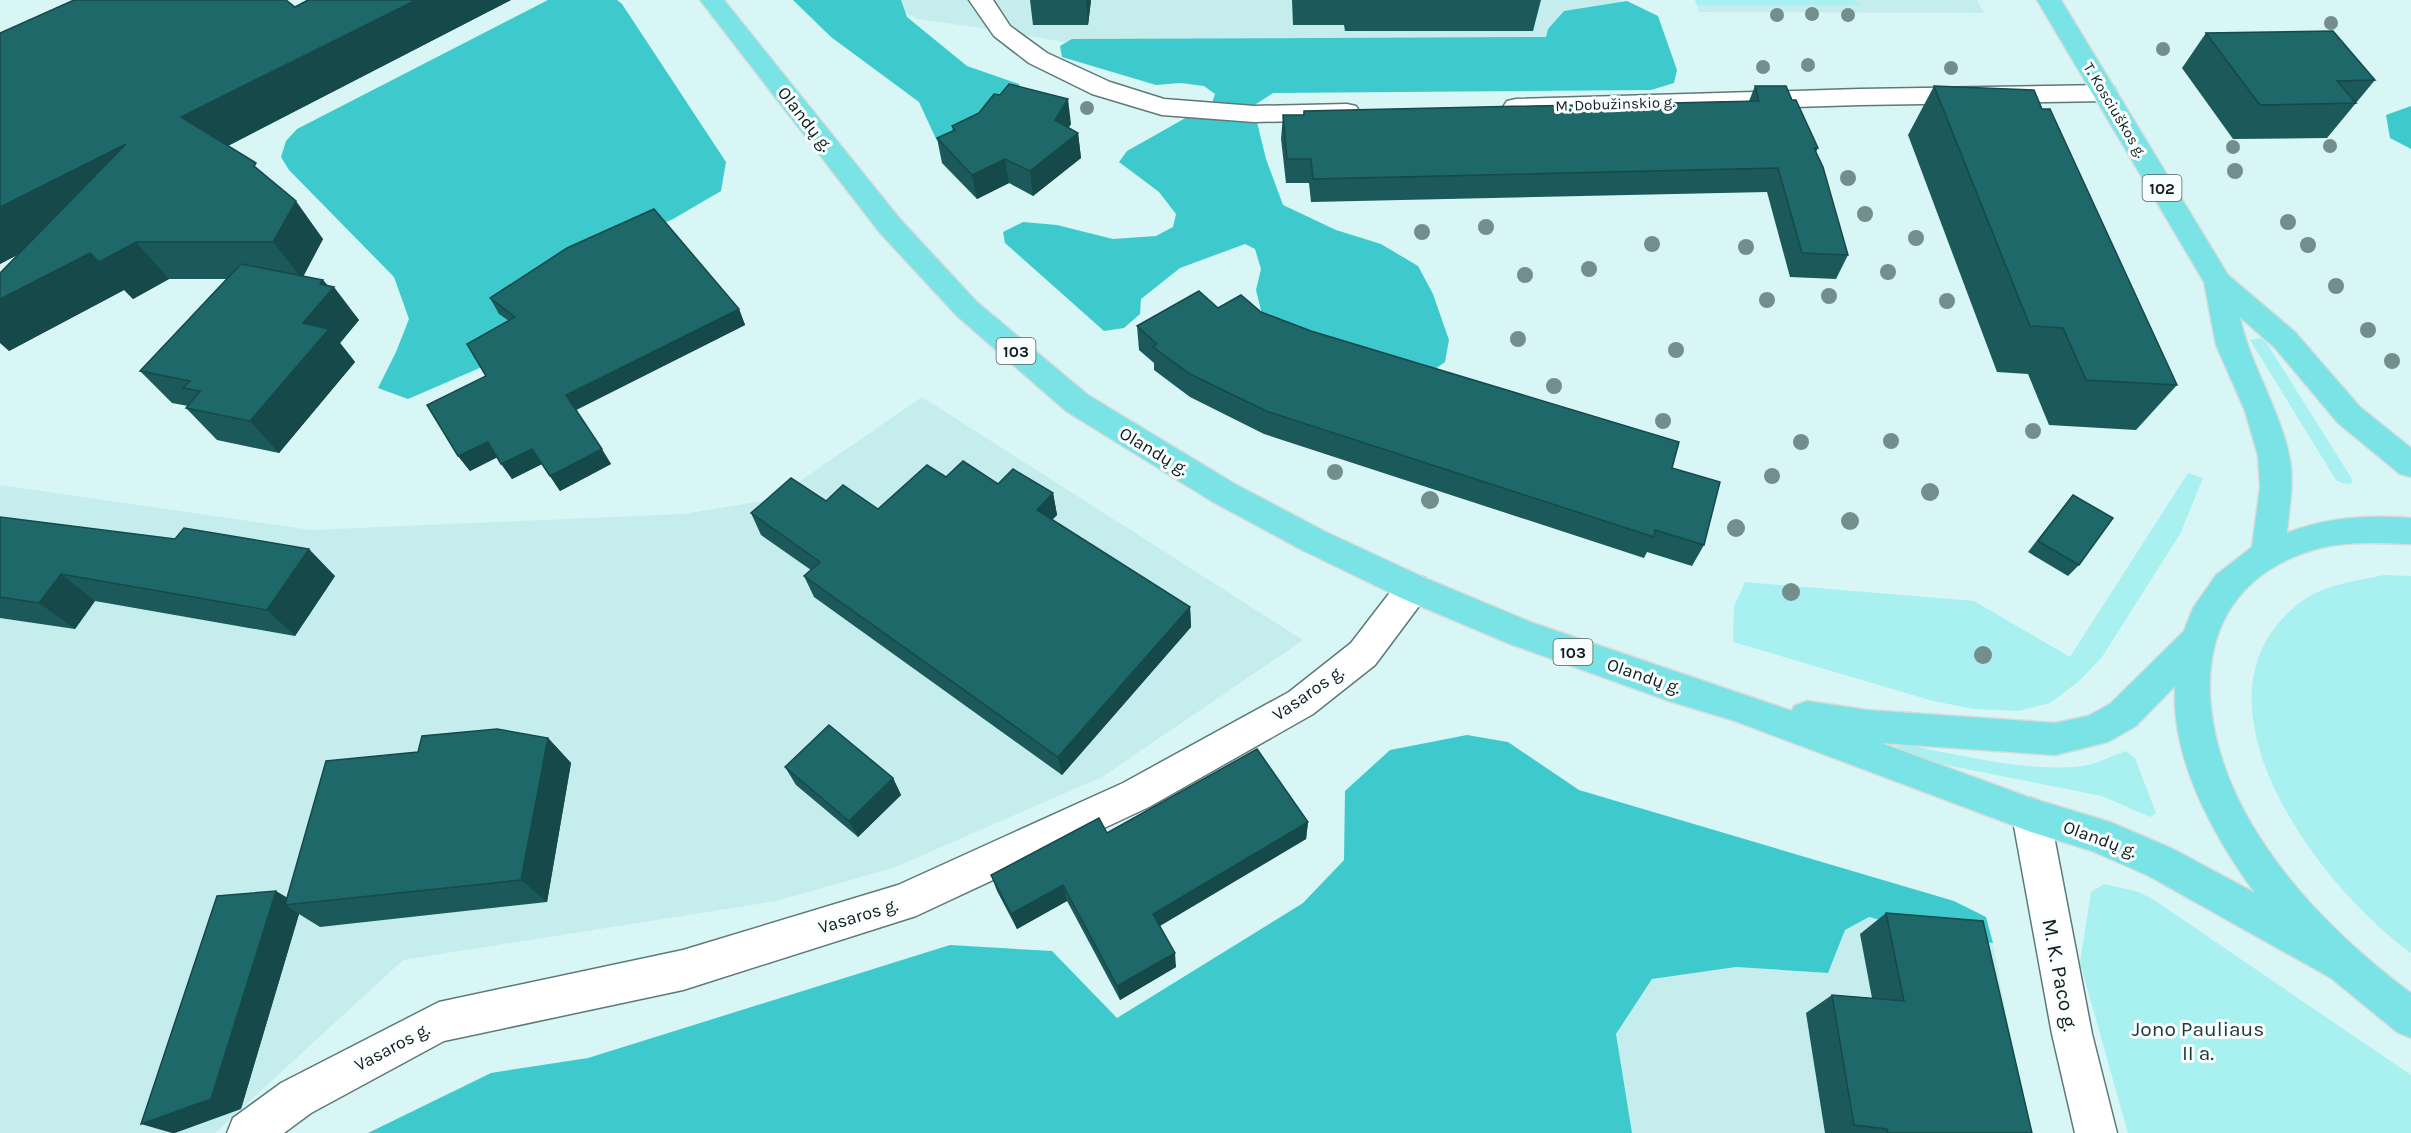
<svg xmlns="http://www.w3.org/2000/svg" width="2411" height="1133" viewBox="0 0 2411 1133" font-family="Karla,sans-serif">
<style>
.built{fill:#c5eded}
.green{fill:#a9f0f0}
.forest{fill:#3ecacc}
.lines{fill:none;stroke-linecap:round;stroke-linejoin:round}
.minor-casing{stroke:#5d7979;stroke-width:3}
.primary-casing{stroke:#d9dbdb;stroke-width:3}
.minor{fill:#fff;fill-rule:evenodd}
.primary{fill:#79e3e5;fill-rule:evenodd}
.tree{fill:#748e8e}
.wall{fill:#1b595a}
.shaded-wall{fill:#16494a}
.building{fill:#1f6869;stroke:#16494a;stroke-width:1.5}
.labels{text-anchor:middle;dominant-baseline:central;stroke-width:6;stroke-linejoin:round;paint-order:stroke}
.far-street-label{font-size:15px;fill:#111c1c;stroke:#f8fefe}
.shield{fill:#f8fefe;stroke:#566060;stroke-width:1.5}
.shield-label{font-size:16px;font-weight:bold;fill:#111c1c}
.street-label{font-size:18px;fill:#111c1c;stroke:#f8fefe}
.near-street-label{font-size:21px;fill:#111c1c;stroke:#f8fefe}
.near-park-label{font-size:21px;fill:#223939;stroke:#f8fefe}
</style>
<rect width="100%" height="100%" fill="#d8f6f6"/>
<g class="built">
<path d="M879 0H1620L1637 57 1112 51 1002 31 918 19Z"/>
<path d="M1695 0H1977L1984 13 1699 12Z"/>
<path d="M922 397 1303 640 1102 777 893 868 776 901 403 960 215 1133H0V485L311 530 683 514 774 499Z"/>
<path d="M1869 917 1958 940 1993 943 2028 1133H1632L1616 1034 1652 979 1736 967 1827 973 1845 930Z"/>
</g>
<g class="green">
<path d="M1695 0H1852L1862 5H1697Z"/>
<path d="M2261 338 2266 342 2352 479 2351 484 2342 483 2336 480 2250 340Z"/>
<path d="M2188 473 2203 478 2180 534 2102 657 2078 682 2050 703 2018 711 1974 709 1933 701 1733 642 1734 606 1745 582 1974 601 2070 657Z"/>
<path d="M2384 575 2411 576V953C2320 888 2174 696 2302 601 2326 584 2357 581 2384 575Z"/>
<path d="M1902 744C1958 754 2026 773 2082 766 2098 764 2111 756 2126 751L2135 758 2156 813 2150 817 2102 796 1901 756 1896 747Z"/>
<path d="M2104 884 2139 892 2154 900 2411 1075V1133H2128L2080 963 2091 892Z"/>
</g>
<g class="forest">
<path d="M548 0H617L622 4 726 162 721 191 673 219 549 277 500 314 525 332 482 367 408 399 378 388 396 352 409 319 394 277 289 170 281 157 286 141 297 129Z"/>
<path d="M793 0H901L907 17 967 66 1019 84 1022 97 958 141H937L919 102 831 37Z"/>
<path d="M1627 1 1658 16 1677 70 1674 83 1651 90 1273 93 1253 106 1266 159 1283 205 1336 230 1381 244 1418 266 1433 294 1449 340 1445 362 1425 376 1266 331 1256 290 1261 269 1255 249 1245 244 1180 268 1141 299 1140 314 1124 328 1104 331 1005 243 1003 232 1023 222 1057 225 1113 239 1156 236 1173 227 1176 214 1159 192 1119 162 1127 151 1212 103 1215 94 1204 86 1181 83 1156 85 1062 57 1060 46 1072 39 1546 37 1548 29 1564 11Z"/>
<path d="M2411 106V149L2390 138 2386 115Z"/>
<path d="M1467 735 1508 742 1579 790 1954 901 1986 917 1993 943 1958 940 1869 917 1845 930 1828 973 1736 967 1652 979 1616 1034 1632 1133H368L491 1073 588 1058 950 945 1052 951 1117 1018 1303 903 1344 860 1345 791 1390 750Z"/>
</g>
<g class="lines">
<defs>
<g id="minor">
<path d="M969 0H993L1010 26 1047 53 1110 82 1164 99 1254 106 1347 104 1356 106 1360 112 1356 118 1347 120 1254 122 1162 115 1092 94 1029 63 994 36Z"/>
<path d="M2105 85 2114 87 2117 93 2114 99 2105 101 1860 105 1516 115 1507 113 1503 107 1507 101 1516 99 1860 89Z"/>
<path d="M1413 574 1425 578 1430 588 1425 598 1375 665 1313 714 1149 807 916 916 683 990 444 1041 311 1113 284 1133H227L233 1118 281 1083 439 1002 683 950 898 885 1123 783 1289 692 1351 643 1401 578Z"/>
<path d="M2031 798 2044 803 2050 815 2092 1034 2117 1133H2075L2052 1034 2012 815 2018 803Z"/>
</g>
<path id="primary" d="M700 0H724L900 219 977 302 1088 395 1235 484 1326 532 1425 578 1533 623 1792 711 1794 706 1807 701 1867 710 2055 723 2088 716 2110 704 2184 631 2193 608 2216 575 2252 547 2260 487 2258 456 2245 411 2216 345 2204 282 2037 0H2061L2228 275 2295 332 2360 407 2411 448V477L2400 474 2338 423 2275 348 2240 317C2250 365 2279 407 2289 455 2295 481 2289 508 2287 533 2327 517 2368 515 2411 518V544C2381 543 2350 541 2320 548 2185 584 2191 717 2248 818 2287 887 2348 946 2411 993V1038L2397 1032 2331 978 2147 875 2092 851 2031 832 1735 721 1669 701 1510 644 1401 598 1302 550 1213 502 1066 411 957 316 880 233ZM2175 686C2171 760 2213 835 2255 893L2173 849 2110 822 2031 798 1881 743 2055 755 2108 742 2136 726Z"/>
</defs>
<use href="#minor" class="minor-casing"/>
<use href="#primary" class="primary-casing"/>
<use href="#minor" class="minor"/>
<use href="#primary" class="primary"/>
</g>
<g class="tree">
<circle cx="1812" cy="14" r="7"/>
<circle cx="1777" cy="15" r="7"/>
<circle cx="1848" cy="15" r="7"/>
<circle cx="2331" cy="23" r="7"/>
<circle cx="2163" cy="49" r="7"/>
<circle cx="1808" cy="65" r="7"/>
<circle cx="1763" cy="67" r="7"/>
<circle cx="1951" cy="68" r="7"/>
<circle cx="1087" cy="108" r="7"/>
<circle cx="2330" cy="146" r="7"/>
<circle cx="2233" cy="147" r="7"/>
<circle cx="2235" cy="171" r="8"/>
<circle cx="1848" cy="178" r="8"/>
<circle cx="1865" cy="214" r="8"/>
<circle cx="2288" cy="222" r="8"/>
<circle cx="1486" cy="227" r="8"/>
<circle cx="1422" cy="232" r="8"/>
<circle cx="1916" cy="238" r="8"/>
<circle cx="1652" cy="244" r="8"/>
<circle cx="2308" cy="245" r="8"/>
<circle cx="1746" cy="247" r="8"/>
<circle cx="1589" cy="269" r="8"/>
<circle cx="1888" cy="272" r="8"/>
<circle cx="1525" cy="275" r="8"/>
<circle cx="2336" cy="286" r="8"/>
<circle cx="1829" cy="296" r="8"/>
<circle cx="1767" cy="300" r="8"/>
<circle cx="1947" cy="301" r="8"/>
<circle cx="2368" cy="330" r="8"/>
<circle cx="1518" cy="339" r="8"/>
<circle cx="1676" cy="350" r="8"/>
<circle cx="2392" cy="361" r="8"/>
<circle cx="1554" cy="386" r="8"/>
<circle cx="1663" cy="421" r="8"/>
<circle cx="2033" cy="431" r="8"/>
<circle cx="1891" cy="441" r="8"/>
<circle cx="1801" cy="442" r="8"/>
<circle cx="1335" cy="472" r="8"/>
<circle cx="1772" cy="476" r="8"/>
<circle cx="1930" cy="492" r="9"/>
<circle cx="1430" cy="500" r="9"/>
<circle cx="1850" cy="521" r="9"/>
<circle cx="1736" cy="528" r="9"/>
<circle cx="1791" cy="592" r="9"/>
<circle cx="1983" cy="655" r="9"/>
</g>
<g class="wall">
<path d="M308 0H511L228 146 263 173 323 239 303 276 323 280 359 320 340 343 355 362 279 453 217 440 186 408 188 406 172 403 140 371 226 279H169L133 299 124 290 9 351 19 254 0 264V33L295 7Z"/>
<path d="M1030 0H1091L1088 25H1033Z"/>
<path d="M1292 0H1541L1533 31H1345L1344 25H1293Z"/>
<path d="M2206 33 2375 80 2327 138 2233 139 2182 68Z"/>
<path d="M1755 86 1792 100 1818 148 1816 152 1848 255 1836 279 1790 277 1767 192 1311 202 1309 183H1286L1281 139 1283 115H1303L1304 111 1749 101Z"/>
<path d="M1934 86 2042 109 2177 385 2136 430 2049 425 2028 374 1997 372 1908 135Z"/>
<path d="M979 113 1071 124 1068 128 1078 133 1081 158 1033 196 1009 183 977 199 942 163 937 138 953 131 952 126Z"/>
<path d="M490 298 739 309 745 325 576 410 611 464 560 491 542 464 512 479 497 457 470 471 458 456 486 376 509 321 499 314Z"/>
<path d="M1218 308 1261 312 1672 468 1704 545 1692 566 1647 552 1644 558 1264 434 1190 397 1154 370V363L1139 350 1137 326Z"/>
<path d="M946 477 998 484 1053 493 1057 515 1052 520 1190 607 1191 627 1062 775 814 597 804 576 811 570 761 535 751 513 826 501 878 509Z"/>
<path d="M2073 495 2079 565 2068 576 2028 552 2063 507Z"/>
<path d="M0 517 335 576 295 636 95 601 75 629 0 618Z"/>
<path d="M548 738 571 763 547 902 320 927 299 914 241 1109 287 897Z"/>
<path d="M785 767 893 778 901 795 858 837 796 785Z"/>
<path d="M1308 822 1306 839 1160 926 1176 967 1120 1000 1067 901 1017 929 997 891 991 875 1107 833Z"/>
<path d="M1886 913 2032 1133H1825L1806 1013 1832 995 1872 998 1860 934Z"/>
</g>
<g class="shaded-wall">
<path d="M416 0H511L210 155 181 117Z"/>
<path d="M1086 0H1091L1088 25Z"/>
<path d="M1068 99 1071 124 1057 145 1055 120Z"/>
<path d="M1078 133 1081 158 1033 196 1030 171Z"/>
<path d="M126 144 157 182 0 264V207Z"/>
<path d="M1005 159 1009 183 977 199 972 175Z"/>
<path d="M296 201 323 239 302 279 273 242Z"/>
<path d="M136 242 169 279 133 299 99 262Z"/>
<path d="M90 253 124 290 9 351 0 343V299Z"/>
<path d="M323 280 331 291 334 287 359 320 340 343 355 362 279 453 250 421 303 323 320 284Z"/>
<path d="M739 309 745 325 576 410 566 395Z"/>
<path d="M488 442 498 457 470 471 458 456Z"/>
<path d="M532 449 542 464 512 479 501 464Z"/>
<path d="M602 449 611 464 560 491 550 476Z"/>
<path d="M1053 493 1057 515 1040 531 1037 510Z"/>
<path d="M309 549 335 576 295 636 267 610Z"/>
<path d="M61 574 95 601 75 629 39 603Z"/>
<path d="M1190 607 1191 627 1062 775 1058 757Z"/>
<path d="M548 738 571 763 547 902 521 880Z"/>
<path d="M893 778 901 795 858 837 849 821Z"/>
<path d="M1308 822 1306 839 1154 929 1153 914Z"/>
<path d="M1063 885 1067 901 1017 929 1011 914Z"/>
<path d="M276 891 298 904 285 905 299 914 241 1109 175 1133H172L141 1124Z"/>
<path d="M1175 953 1176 967 1120 1000 1117 986Z"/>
</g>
<g class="building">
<path d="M74 0H286L295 7 308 0H416L181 117 256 163 254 166 296 201 273 242H136L99 262 90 253 0 299V273L126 144 0 207V33Z"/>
<path d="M2333 31 2375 80 2337 81 2356 103 2260 105 2206 33Z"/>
<path d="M1009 84 1068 99 1055 120 1078 133 1030 171 1005 159 972 175 937 138 955 130 952 126 979 113 994 94 1000 95Z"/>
<path d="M1755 86H1786L1792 100H1796L1818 148H1814L1823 167 1848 255 1802 253 1778 168 1313 179 1311 159H1287L1283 115H1304V111L1759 101Z"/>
<path d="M1934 86 2034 90 2042 109H2050L2177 385 2086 380 2063 328 2030 326Z"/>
<path d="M654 209 739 309 566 395 602 449 550 476 532 449 501 464 488 442 458 456 427 405 486 376 467 344 515 317 490 298 567 248Z"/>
<path d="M241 264 323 280 320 284 334 287 303 323 329 329 250 421 186 408 200 391 183 388 190 381 140 371Z"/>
<path d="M1199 291 1218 308 1241 295 1261 312 1311 331 1679 442 1672 468 1720 482 1704 545 1655 530 1654 537 1266 411 1190 374 1153 347 1157 344 1137 326Z"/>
<path d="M963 461 998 484 1013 469 1053 493 1037 510 1190 607 1058 757 804 576 820 562 751 513 791 478 826 501 843 485 878 509 927 465 946 477Z"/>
<path d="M2073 495 2113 518 2079 565 2038 541Z"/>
<path d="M0 517 175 539 184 528 309 549 267 610 61 574 39 603 0 597Z"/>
<path d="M829 725 893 778 849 821 785 767Z"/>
<path d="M497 729 548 738 521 880 285 905 326 761 418 752 422 736Z"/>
<path d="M1257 749 1308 822 1153 914 1175 953 1117 986 1063 885 1011 914 991 875 1099 818 1107 833Z"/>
<path d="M276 891 211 1099 141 1124 217 896Z"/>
<path d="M1886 913 1983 921 2032 1133H1888L1887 1129 1854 1125 1832 995 1904 1001Z"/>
</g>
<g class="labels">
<g class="far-street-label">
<text transform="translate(1615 104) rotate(-2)">M. Dobužinskio g.</text>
<text transform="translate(2115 110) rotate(59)">T. Kosciuškos g.</text>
</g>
<g class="shield">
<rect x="2142.5" y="175" width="39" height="26" rx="4.5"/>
<rect x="996.5" y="338" width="39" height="26" rx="4.5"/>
<rect x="1553.5" y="639" width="39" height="26" rx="4.5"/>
</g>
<g class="shield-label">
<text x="2162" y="188">102</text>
<text x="1016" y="351">103</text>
<text x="1573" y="652">103</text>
</g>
<g class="street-label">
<text transform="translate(805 119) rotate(52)">Olandų g.</text>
<text transform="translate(1154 451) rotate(31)">Olandų g.</text>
<text transform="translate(1644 676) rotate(19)">Olandų g.</text>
<text transform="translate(1308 693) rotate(-35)">Vasaros g.</text>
<text transform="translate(2100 839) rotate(20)">Olandų g.</text>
<text transform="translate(858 916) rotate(-17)">Vasaros g.</text>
<text transform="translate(392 1047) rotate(-28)">Vasaros g.</text>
</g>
<g class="near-street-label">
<text transform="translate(2060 975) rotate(79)">M. K. Paco g.</text>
</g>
<g class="near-park-label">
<text x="2198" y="1029">Jono Pauliaus<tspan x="2198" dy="24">II a.</tspan></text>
</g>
</g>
</svg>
